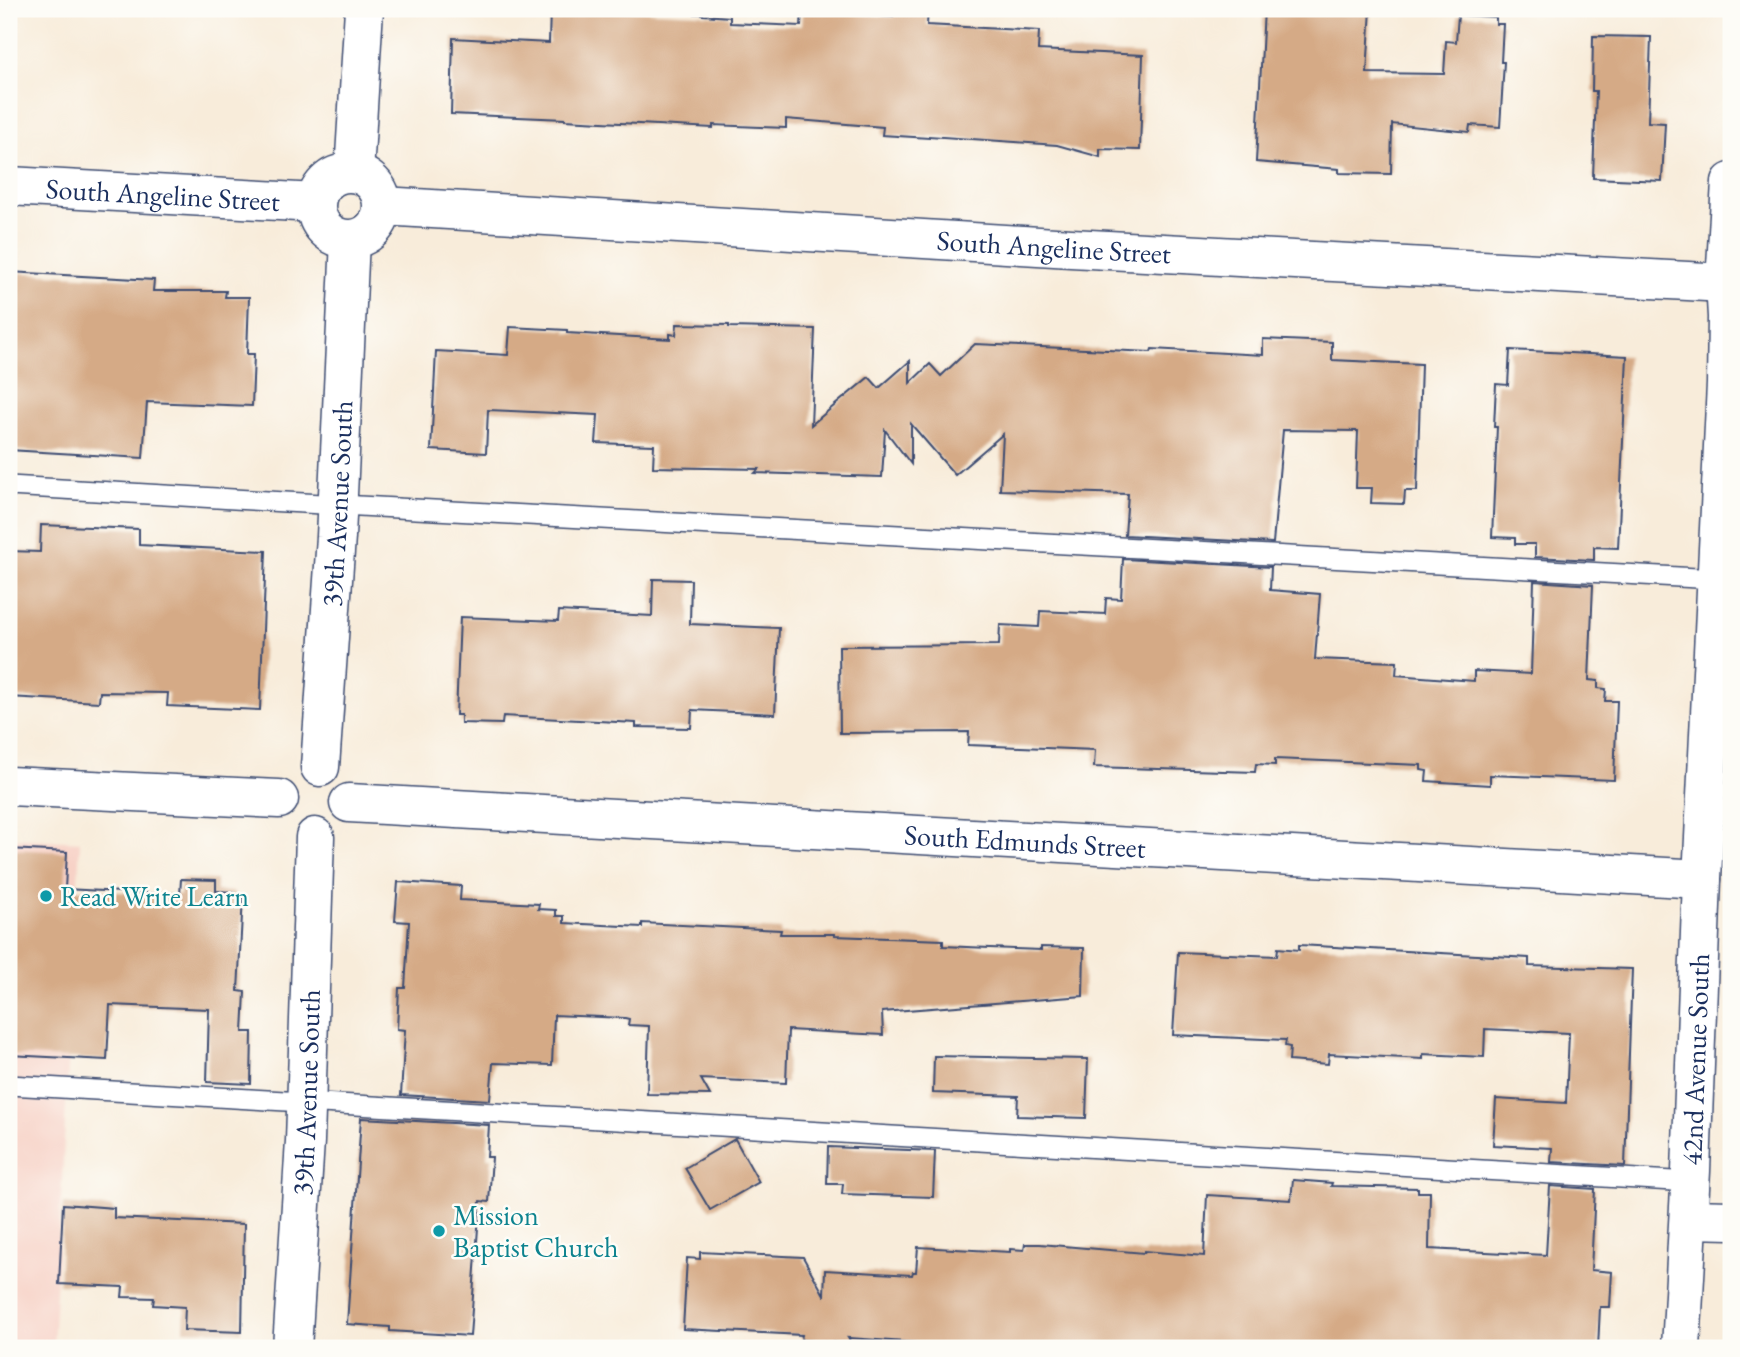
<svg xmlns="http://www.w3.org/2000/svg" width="1740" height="1357" viewBox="0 0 1740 1357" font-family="'EB Garamond',serif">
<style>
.built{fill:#f7d1c6}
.building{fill:#d5aa86}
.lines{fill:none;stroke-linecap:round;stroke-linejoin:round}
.lane-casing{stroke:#3c4b71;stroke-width:22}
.street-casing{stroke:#3c4b71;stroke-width:41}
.lane{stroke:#fff;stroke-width:19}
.street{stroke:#fff;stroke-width:38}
.culture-dot{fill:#0f9aa8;stroke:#fdfcf7;stroke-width:2.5}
.labels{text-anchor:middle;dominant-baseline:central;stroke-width:5;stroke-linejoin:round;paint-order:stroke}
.street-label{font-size:28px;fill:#1b2f5e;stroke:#fdfcf7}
.culture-label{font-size:28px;fill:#0d838f;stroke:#fdfcf7;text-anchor:start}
</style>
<rect width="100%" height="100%" fill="#fdfcf7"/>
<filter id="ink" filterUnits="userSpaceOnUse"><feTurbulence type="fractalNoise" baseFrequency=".0143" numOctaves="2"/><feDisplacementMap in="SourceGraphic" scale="14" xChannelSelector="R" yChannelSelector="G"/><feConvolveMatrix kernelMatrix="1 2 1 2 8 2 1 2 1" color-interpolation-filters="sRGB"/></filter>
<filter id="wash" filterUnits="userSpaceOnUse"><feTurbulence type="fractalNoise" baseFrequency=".00686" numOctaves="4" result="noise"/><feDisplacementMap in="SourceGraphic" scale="28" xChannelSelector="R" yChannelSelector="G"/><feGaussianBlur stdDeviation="1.57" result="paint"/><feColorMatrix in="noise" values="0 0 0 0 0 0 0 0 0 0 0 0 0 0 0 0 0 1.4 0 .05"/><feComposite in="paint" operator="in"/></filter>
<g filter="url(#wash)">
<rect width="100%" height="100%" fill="#f8ecda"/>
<path class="built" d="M9 838 80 842 53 1347 9 1344Z"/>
<g id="blocks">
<g class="building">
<path d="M550 9H590L703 14V15L730 17V23L801 26 802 10 893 17 894 9H928L927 25 1039 31 1038 50 1143 55 1140 150 1100 149V157L1057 145 929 136V138L882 135 883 127 786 119V128L713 125V128L565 120V119L451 114 453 38 549 43Z"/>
<path d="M1264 9H1371L1367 73 1444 74 1446 41 1456 42 1458 15 1496 17V24H1503L1501 62H1504L1500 127 1470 125 1469 132 1392 124 1391 174 1339 173V169L1256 162Z"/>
<path d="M1593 36 1651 37 1648 122 1665 123 1662 181 1593 178 1596 91H1592Z"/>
<path d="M9 272 154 280 153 291H226L225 297H249L247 354H254L252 406 147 402 143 458 9 450Z"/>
<path d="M677 324 729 325V327L815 329 811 425 869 377 879 388 910 361V383L930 364 941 376 975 344 1151 352 1152 349 1263 355V339L1332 342V360L1421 364 1417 491H1405L1404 504 1371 503 1372 488H1356L1358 431 1283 430 1273 543 1125 535 1128 494 1000 490 1003 434 955 475 911 424V464L885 430 882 477 755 473 759 469 653 467 654 445 596 443 598 415 488 410 486 453 431 450 436 351 508 355 510 327 567 330V333L670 339V334L676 335Z"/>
<path d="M1510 350 1627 356 1618 548 1594 547V560L1535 557V544H1515V538L1492 537 1497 427H1494L1496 384 1508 385Z"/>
<path d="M41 525 139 529V545L266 551 260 710 167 706 168 693 100 692 99 702 9 697V551L40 552Z"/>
<path d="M1123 559 1271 567 1270 590 1320 594 1315 659 1397 662 1396 675 1474 681V671L1531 674 1534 581 1593 585 1589 680 1598 681V688L1606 689 1605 701H1617L1614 780 1490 775V785L1426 781 1427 771 1421 770V765L1275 759V765L1256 764 1255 772 1094 767 1095 750 968 745 969 732 840 733 839 646 999 645 1000 625 1039 627 1040 611 1105 614 1106 598 1121 599Z"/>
<path d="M653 579 691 580 690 624 779 628 775 714 692 710 691 728 636 727V723L503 716 502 724 461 723V715H456L460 617 558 621 559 611 652 616Z"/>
<path d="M9 849 67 852 65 889 180 895 181 879 216 880V891L234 892V895L243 896 238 991 245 992 243 1032H252L251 1084 207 1082 209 1009 110 1005 107 1060 9 1055Z"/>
<path d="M398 882 461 886 460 900 539 904 538 909 556 910V916H564V923L642 927V923L781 930 780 934H834V936L943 940V946L1041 950V947L1084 948 1083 996 882 1012 883 1035 788 1030 786 1083 701 1079 710 1095 647 1094 649 1026 628 1025 629 1019 625 1018 554 1015 552 1065 493 1063 490 1100 401 1095 405 1030 397 1029 399 988H405L409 922 395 921Z"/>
<path d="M1299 945 1529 958V966L1632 969 1625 1166 1551 1162 1552 1148 1493 1145 1496 1099 1566 1103 1569 1033 1485 1029 1484 1057 1423 1054V1059L1329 1054 1328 1064 1289 1061 1290 1047 1285 1046 1286 1040 1173 1035 1178 952 1277 956 1278 948 1299 950Z"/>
<path d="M934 1056 1088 1059 1086 1118 1017 1116 1018 1096 933 1093Z"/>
<path d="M361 1118 489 1125 487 1157H492L489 1202 480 1201 470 1336 390 1331V1327L347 1324Z"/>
<path d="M735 1139 759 1182 710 1210 685 1168Z"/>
<path d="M828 1147 935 1151 933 1197 842 1194 843 1184H827Z"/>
<path d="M1293 1180 1332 1183 1331 1186 1418 1188V1192H1430L1429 1249 1546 1255 1550 1186 1595 1189 1591 1270 1612 1272 1610 1307H1600L1598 1348H932V1344L848 1338 852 1344 801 1340 802 1335 683 1329 687 1258 700 1259V1252L803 1257 824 1295 825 1270 912 1275 913 1272H916L918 1247 1010 1252V1249L1024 1250 1025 1244H1040L1144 1253V1251L1204 1256 1207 1195 1291 1200Z"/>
<path d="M63 1204 114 1208V1218L244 1224 242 1332 184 1330 185 1307 153 1305 154 1298 122 1297 123 1287 59 1284Z"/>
</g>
</g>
</g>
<g filter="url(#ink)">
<use href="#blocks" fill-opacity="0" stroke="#3c4b71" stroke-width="2"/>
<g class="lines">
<defs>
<g id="lane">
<path d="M9 486 285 502 1716 579"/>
<path d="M9 1085 1691 1182"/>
</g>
<g id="street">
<circle cx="349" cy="206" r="33"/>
<path d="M354 173 364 9"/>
<path id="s1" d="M9 186 316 203"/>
<path id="s2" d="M383 206 1071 248 1725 283"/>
<path id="s3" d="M320 767 336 537 350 240"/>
<path d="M9 786 279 799"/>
<path id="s4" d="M349 803 1702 879"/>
<path d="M1689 1219 1731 1220"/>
<path id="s5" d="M292 1348 305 1141 315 837"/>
<path id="s6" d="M1681 1348 1691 1171 1702 879 1726 384 1727 317 1725 283 1731 182"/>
</g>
</defs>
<use href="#lane" class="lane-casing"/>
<use href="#street" class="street-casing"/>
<use href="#lane" class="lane"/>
<use href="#street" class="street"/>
</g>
</g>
<g class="culture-dot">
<circle cx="46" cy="896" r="7"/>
<circle cx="439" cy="1231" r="7"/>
</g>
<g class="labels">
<g class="street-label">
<text stroke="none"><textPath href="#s1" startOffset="154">South Angeline Street</textPath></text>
<text stroke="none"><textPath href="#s2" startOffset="672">South Angeline Street</textPath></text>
<text stroke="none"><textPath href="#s3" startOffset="264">39th Avenue South</textPath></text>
<text stroke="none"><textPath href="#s4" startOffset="677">South Edmunds Street</textPath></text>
<text stroke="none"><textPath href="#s6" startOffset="289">42nd Avenue South</textPath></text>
<text stroke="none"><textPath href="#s5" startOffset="256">39th Avenue South</textPath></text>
</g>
<g class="culture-label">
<text x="60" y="896">Read Write Learn</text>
<text x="453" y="1215">Mission<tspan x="453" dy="32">Baptist Church</tspan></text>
</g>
</g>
<rect width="1740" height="1357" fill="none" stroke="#fdfcf7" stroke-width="35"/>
</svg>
